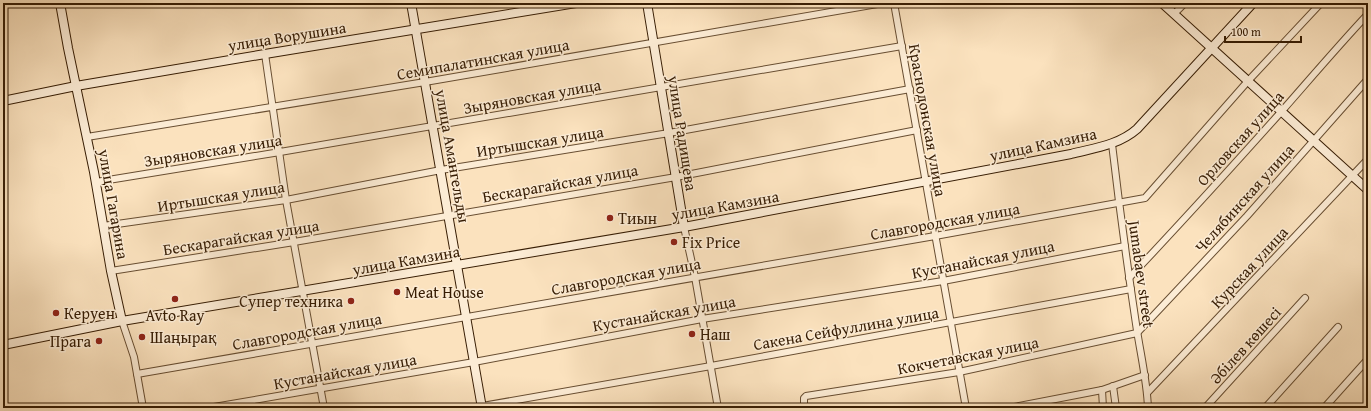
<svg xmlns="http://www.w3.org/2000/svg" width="1371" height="411" viewBox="0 0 1371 411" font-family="'Gentium Book Plus',serif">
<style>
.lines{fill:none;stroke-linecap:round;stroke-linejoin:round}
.street-casing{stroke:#684e32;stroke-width:8}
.secondary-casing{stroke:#371d04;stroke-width:10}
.street{stroke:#fcecd5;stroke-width:6}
.secondary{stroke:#fcecd5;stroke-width:8}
.poi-dot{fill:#8f2418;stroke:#fcecd5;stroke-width:1.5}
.labels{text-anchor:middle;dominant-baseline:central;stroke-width:3;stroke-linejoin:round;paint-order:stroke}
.street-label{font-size:16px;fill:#371d04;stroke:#fcecd5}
.poi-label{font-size:16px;fill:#371d04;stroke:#fcecd5;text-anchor:start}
</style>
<rect width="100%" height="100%" fill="#fbe2be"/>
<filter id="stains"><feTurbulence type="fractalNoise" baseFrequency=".005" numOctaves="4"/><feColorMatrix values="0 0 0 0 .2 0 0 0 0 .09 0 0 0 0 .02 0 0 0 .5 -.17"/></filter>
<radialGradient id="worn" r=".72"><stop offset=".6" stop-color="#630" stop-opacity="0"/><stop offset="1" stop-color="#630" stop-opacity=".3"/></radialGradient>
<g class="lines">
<defs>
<g id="street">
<path d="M894 3 966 408"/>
<path d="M1174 14 1185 3"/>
<path d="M265 54 286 200 324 408"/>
<path d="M87 137 425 82 883 3"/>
<path d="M1112 144C1119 204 1127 264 1136 324 1140 352 1147 380 1148 408"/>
<path d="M96 182 280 152 902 46"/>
<path d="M103 226 286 200 441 170 669 133 910 89"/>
<path d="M684 227 695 277 718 408"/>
<path d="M111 271 294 242 676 177 917 130"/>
<path d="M1129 278C1181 223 1231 168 1281 112 1310 79 1338 46 1368 14"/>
<path d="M122 321 134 357 143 408"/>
<path d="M137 374 935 236 1145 198 1248 81 1321 3"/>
<path d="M1113 386 1116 408"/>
<path d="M1102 390 1103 408"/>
<path d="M1148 392 1368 159"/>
<path d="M208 408 474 362 702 319 943 281 1125 246"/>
<path d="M471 408 711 366 1131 289"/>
<path d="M804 408V398L806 396 959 372 1137 333 1247 216 1368 79"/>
<path d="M1009 408 1102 390 1145 375"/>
<path d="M1205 408 1305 298"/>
<path d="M1265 408 1338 327"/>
<path d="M1324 408 1368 359"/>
</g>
<g id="secondary">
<path d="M60 3 68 48 94 172 111 271 122 321"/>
<path d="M411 3 482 408"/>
<path d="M647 3 684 227"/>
<path d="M1162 3 1368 190"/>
<path d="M3 101 76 86 265 54 576 3"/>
<path d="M3 345 122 321 684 227 1071 154C1094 148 1119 145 1137 129L1253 3"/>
</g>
</defs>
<use href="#street" class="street-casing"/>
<use href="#secondary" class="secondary-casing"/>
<use href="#street" class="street"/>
<use href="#secondary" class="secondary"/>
</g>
<g class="poi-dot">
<circle cx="610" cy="218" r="4"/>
<circle cx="674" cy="242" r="4"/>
<circle cx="397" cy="292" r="4"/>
<circle cx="175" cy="299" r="4"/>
<circle cx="351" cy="301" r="4"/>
<circle cx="56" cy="313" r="4"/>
<circle cx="692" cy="334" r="4"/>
<circle cx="142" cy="337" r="4"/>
<circle cx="99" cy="341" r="4"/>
</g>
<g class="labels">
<g class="street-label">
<text transform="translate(287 36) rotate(-9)">улица Ворушина</text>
<text transform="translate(483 59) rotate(-10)">Семипалатинская улица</text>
<text transform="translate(532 96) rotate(-10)">Зыряновская улица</text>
<text transform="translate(928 120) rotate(80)">Краснодонская улица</text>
<text transform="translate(683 133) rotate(81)">улица Радищева</text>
<text transform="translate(1240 138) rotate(-48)">Орловская улица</text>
<text transform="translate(540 141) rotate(-9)">Иртышская улица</text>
<text transform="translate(1043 144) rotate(-12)">улица Камзина</text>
<text transform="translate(213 150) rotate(-9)">Зыряновская улица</text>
<text transform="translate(453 156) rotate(80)">улица Амангельды</text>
<text transform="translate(560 183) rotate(-10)">Бескарагайская улица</text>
<text transform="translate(221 196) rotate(-9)">Иртышская улица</text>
<text transform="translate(1244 198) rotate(-48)">Челябинская улица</text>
<text transform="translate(114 204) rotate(80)">улица Гагарина</text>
<text transform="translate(725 205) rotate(-10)">улица Камзина</text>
<text transform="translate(945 221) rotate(-10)">Славгородская улица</text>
<text transform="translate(241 237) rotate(-9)">Бескарагайская улица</text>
<text transform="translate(983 259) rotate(-11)">Кустанайская улица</text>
<text transform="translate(406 260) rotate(-10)">улица Камзина</text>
<text transform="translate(1249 267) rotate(-47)">Курская улица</text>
<text transform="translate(1142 274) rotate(82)">Jumabaev street</text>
<text transform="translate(626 276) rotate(-10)">Славгородская улица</text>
<text transform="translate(664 313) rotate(-10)">Кустанайская улица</text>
<text transform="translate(846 328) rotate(-10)">Сакена Сейфуллина улица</text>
<text transform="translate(307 331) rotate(-10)">Славгородская улица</text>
<text transform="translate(1245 345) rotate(-48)">Әбілев көшесі</text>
<text transform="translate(968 355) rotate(-11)">Кокчетавская улица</text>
<text transform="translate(345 371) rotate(-10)">Кустанайская улица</text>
</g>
<g class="poi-label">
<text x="618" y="218">Тиын</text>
<text x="682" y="242">Fix Price</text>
<text x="405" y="292">Meat House</text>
<text x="343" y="301" text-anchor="end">Супер техника</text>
<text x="64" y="313">Керуен</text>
<text x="175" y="315" text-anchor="middle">Avto Ray</text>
<text x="700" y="334">Наш</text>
<text x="150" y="337">Шаңырақ</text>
<text x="91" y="341" text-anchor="end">Прага</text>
</g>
</g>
<rect width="1371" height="411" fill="none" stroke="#fbe2be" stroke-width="16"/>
<rect x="4" y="4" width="1363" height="403" fill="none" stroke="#371d04" stroke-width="2"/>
<rect x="8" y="8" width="1355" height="395" fill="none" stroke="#371d04"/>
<path d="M1225 36v6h76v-6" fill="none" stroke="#371d04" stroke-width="2"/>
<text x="1231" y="36" font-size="12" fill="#371d04" stroke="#fcecd5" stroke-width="3" paint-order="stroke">100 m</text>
<rect width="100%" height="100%" filter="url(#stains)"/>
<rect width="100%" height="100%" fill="url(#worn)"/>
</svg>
